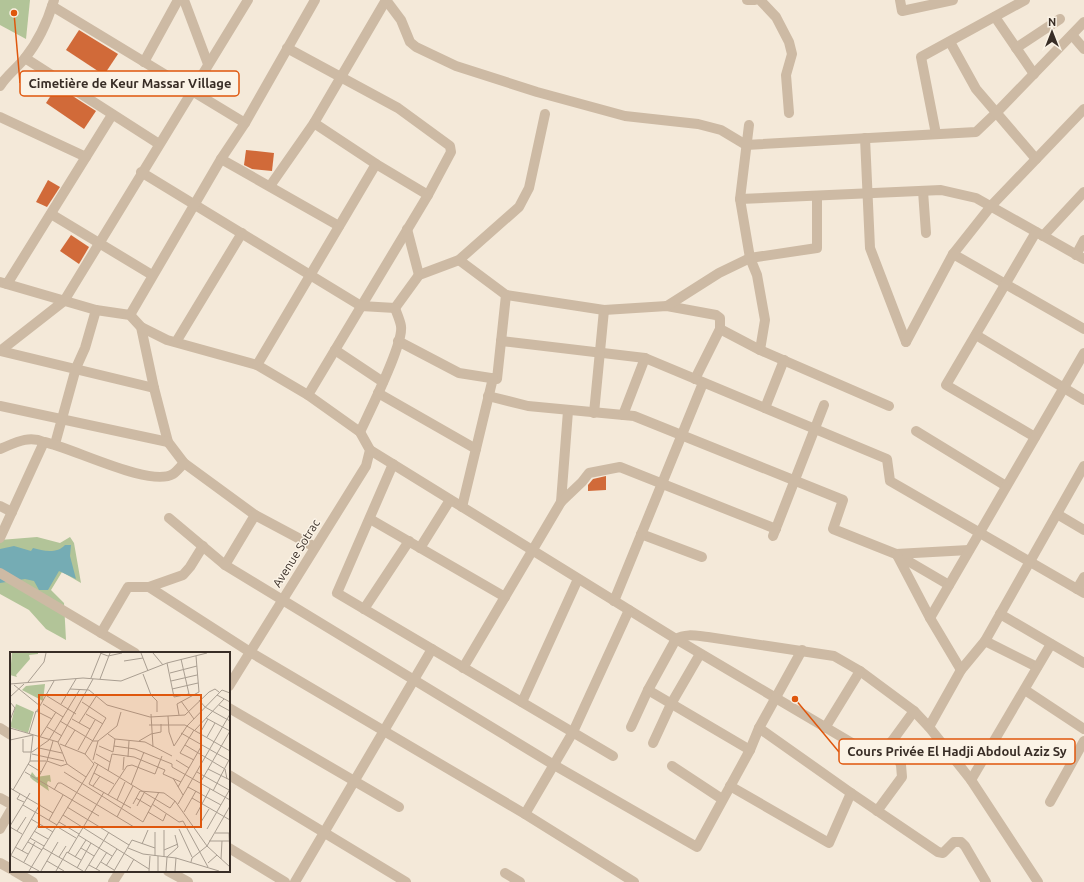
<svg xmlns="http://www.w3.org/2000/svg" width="1084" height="882" viewBox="0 0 1084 882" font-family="Ubuntu,sans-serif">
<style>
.green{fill:#b2c498}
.water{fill:#75acb4}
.building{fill:#d16a39}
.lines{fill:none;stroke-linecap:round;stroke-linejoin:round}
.minor{stroke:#cdbaa4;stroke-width:10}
.labels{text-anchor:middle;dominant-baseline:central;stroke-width:3;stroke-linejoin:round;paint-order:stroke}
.street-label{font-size:12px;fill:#382d26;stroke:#fbf3e6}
.inset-road{fill:none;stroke:#a99e91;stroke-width:1}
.view{fill:#df570d;fill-opacity:0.15;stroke:#df570d;stroke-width:2}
.inset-edge{fill:none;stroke:#382d26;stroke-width:2}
.leader{fill:none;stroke:#df570d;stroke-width:1.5}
.callout-dot{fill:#df570d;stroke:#fbf3e6;stroke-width:1.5}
.callout{fill:#fbf3e6;stroke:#df570d;stroke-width:1.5}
.callout-label{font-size:13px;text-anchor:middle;font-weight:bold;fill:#382d26}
</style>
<rect width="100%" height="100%" fill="#f4e9d9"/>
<g class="green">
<path d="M0 0H30L26 39 0 25Z"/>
<path d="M37 537 60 543 70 537 74 543 81 583 62 572 51 590 64 603 66 640 46 629 29 610 0 594V540Z"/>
</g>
<path class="water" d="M65 545H71L70 556 76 579 59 571 48 590H39L34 581 25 579 0 583V549L14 546 31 551 33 548C43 551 57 554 65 545Z"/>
<g class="building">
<path d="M79 30 118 54 104 75 66 50Z"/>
<path d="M57 86 96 111 84 129 46 103Z"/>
<path d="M246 150 274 153 272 171 252 169 244 165Z"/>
<path d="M48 180 60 187 47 207 36 202Z"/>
<path d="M71 235 89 247 79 264 60 251Z"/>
<path d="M606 476V490L588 491V485L593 479Z"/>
</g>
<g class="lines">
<g class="minor">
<path d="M184 0 208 64"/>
<path d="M386 0 401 20 410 42 416 47 456 66 537 92 625 116 698 124 721 130 746 145 976 132 997 112 1084 22"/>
<path d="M747 0H755"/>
<path d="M760 0 776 17 789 42 792 54 786 75 789 113"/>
<path d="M900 0 902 11 953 0"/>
<path d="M52 6 245 123"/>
<path d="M995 17 1034 74"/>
<path d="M1072 35 1084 49"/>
<path d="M950 42 976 89 1036 159"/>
<path d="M287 48 398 108 450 146 451 152 428 195 308 395"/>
<path d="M1016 48 1060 19"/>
<path d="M25 58 159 144"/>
<path d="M144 62 178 0"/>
<path d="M0 86C7 75 17 68 25 58 38 42 48 20 54 0"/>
<path d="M0 117 86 157"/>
<path d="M314 123 376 164 428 195"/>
<path d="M749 125 740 199 750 258 757 275 765 320 760 350"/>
<path d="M936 134 921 57 1025 0"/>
<path d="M865 138 870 248 906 342"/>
<path d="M221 159 339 226"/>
<path d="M141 172 361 306 395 308"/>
<path d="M270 186 314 123 386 0"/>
<path d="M923 191 926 233"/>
<path d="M740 199 941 190 976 198 1084 259"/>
<path d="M51 214 152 275"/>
<path d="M407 229 419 275"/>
<path d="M1043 236 1084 192"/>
<path d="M953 254 1084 329"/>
<path d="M1076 255 1084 240"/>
<path d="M459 260 506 295 604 310 667 306 716 315 720 318V329L695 379"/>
<path d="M0 282 96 310 130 315 141 327 154 388 168 442 184 463 255 515 315 547"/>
<path d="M7 284 112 115"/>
<path d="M667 306 719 273 750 258 817 248V196"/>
<path d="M395 308 419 275 459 260 519 207 529 188 545 114"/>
<path d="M130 315 221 159 245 123 315 0"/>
<path d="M141 327 167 340 257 365 308 395 360 432 370 450 366 466 229 686"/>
<path d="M720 329 760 350 889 406"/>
<path d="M976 335 1084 400"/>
<path d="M398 341 459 373 497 379 506 295"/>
<path d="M501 341 645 358 887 459 890 481 1084 593"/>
<path d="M176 342 242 233"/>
<path d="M906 342 953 254 991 206 1084 109"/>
<path d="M335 350 383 382"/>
<path d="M0 351 64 301 248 0"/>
<path d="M1 351 154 388"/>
<path d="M257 365 376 164"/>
<path d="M378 393 476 449"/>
<path d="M488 396 528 406 634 416 843 500 833 529 896 554 949 585"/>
<path d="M0 406 168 442"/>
<path d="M765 408 784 360"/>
<path d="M594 413 604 310"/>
<path d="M623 415 645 358"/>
<path d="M916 431 1006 486"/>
<path d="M360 432C369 413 404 343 401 326 400 320 397 314 395 308"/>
<path d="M1035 437 946 385 1036 232"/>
<path d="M55 444 76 368 85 348 96 310"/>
<path d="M0 449C15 443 28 435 44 442"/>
<path d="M370 450 676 639 879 759 914 711"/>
<path d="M393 464 337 593 613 756"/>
<path d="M561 502 568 411"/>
<path d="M0 506 12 512"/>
<path d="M462 507 493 378"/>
<path d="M1057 514 1084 530"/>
<path d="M169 518 225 565 554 765 697 847 750 750 759 728 802 650"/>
<path d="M370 519 505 597"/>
<path d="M641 534 702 557"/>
<path d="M773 536 824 405"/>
<path d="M0 538 44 442C71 447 150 488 173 474 177 471 181 466 184 463"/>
<path d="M420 548 450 500"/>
<path d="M896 554 969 550"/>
<path d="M897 555 930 618 961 670"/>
<path d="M225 565 255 515"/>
<path d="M0 573 135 653"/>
<path d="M149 587 183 575 190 567 203 546"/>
<path d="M1077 589 1084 577"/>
<path d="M614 601 703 383"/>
<path d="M364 609 409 541"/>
<path d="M1000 614 1084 663"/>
<path d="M930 618 1084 353"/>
<path d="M101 633 128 587H149L250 652 525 814 634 882"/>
<path d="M985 641 1037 667"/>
<path d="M463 668 561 502 582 482 589 473 620 467 776 529"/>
<path d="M648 690 750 750"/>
<path d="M1025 690 1084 729"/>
<path d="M522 702 578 579"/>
<path d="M229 708 399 807"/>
<path d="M631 727 648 690 676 639C686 633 697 636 708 637L834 656 860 671 914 711 929 727 971 780 1038 882"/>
<path d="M929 727 961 670 985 641 1084 466"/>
<path d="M0 728 11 735"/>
<path d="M759 728 851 793 938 852 943 853 954 842H961L965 846 986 882"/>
<path d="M825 728 860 671"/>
<path d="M653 743 671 704 700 654"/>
<path d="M672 766 722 799"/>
<path d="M229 775 406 882"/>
<path d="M971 780 1051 644"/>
<path d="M730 786 829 843 851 793"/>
<path d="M0 798 11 804"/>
<path d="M1050 802 1084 741"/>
<path d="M877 811 902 777 901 765 891 742"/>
<path d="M525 814 573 732 629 610"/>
<path d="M0 829 11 810"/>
<path d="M229 848 285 882"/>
<path d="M0 863 11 869"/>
<path d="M14 871 33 882"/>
<path d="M168 871 188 882"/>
<path d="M505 873 520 882"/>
<path d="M113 882 120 871"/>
<path d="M295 882 432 649"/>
</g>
</g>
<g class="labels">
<g class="street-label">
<text transform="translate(296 553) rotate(-58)">Avenue Sotrac</text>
</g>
</g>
<g transform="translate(10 652)">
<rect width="220" height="220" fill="#f4e9d9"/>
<path d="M2 1H28V2L19 3 20 7 6 23 7 25 0 23ZM35 32 33 49 12 38 16 34ZM6 52 24 60 18 81 0 75ZM22 120 26 125 40 123 41 130 38 129 37 131 39 139 23 128 20 125Z" fill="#b2c498"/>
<path class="inset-road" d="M90 1 98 4 112 1M131 1 138 19M143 1 153 13M171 7 179 42M114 9 133 6M157 11 164 45 179 42M160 21 187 14M133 22 141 43 147 49V60M81 26 91 1M90 27 100 1M161 29 187 23M18 30 34 10 36 1M0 32 73 26 111 29 157 11 197 1M4 33 30 54M60 37 79 38 97 53 140 65 175 63 199 40 205 37 209 40M162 37 188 31M207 43 220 50M37 44 66 62M0 45 14 32M189 48 195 55 220 69M171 49 184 67M0 50 5 56 0 68M72 50 96 66 75 102M33 52 53 65M51 52 66 27M209 53 220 59M27 59 44 29M76 62 93 72M141 62 143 95M169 63 167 52 189 40 186 4M158 64 159 80 164 94M62 67 80 77M50 69 83 89H88M69 71 87 43M139 73H175L220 99M37 75 52 84M0 76 48 90 57 112 76 125M185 78 214 47M171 81 220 109M190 81 198 67M19 82 26 59 42 67M98 82 105 87 135 90 162 104M30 85 46 60M197 85 205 71M13 87V100H22L39 88 70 37M0 88 23 83 20 109 3 138M88 89 107 74 111 60M129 89 141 82 151 80V72M48 90 83 27M175 93 215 117 217 127M55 94 65 78M89 94 103 100 105 87M104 94 125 97 162 112V115L220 148M164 94 177 74 212 38 220 41M29 96 52 101M68 98 85 68M22 102 54 109M86 102 100 110M102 102 124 105 155 118 153 122 171 130M118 105 119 89M83 108 88 89M166 108 179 116M184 108 170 101 184 78M20 109H36M37 109 51 114 57 112M84 110 160 156 165 149M18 112 31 120M88 112 79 132 121 156M198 117 220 128M113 118 114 105M98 119 102 102M15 120 89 164M54 120 133 170 149 140M187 120 219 138M84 121 104 132M145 122 152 104M163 126 173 143M27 128 37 109 43 89M190 131 220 79 196 66M121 133 134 100M83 134 90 124M168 135 192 93M178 135 211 153M0 136 43 161M44 138 48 131H51L124 175M130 139 154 141 165 149 197 194 220 215M203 139 219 108M10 142 7 147 14 150M98 143 117 114 122 113 145 122M126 146 141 155M182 146 220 168M107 148 115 130M123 152 130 139M142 152 169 170 173 169 198 215M168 152 220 62M13 153 47 173M127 154 134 141M57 155 119 193M138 160 153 169 156 162M174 160 186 139M53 163 139 217M186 163 200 137M107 165 123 134M21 167 43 180M39 168 53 143M49 170 69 182M191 170 199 157M0 174 20 141M46 174 66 186M0 175 12 182M169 177 182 205M197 177 220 137M7 179 16 165M24 179 38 187M205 181H220M219 181 220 204M68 183 102 204M20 186 34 194M199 189H220M18 190 32 198M132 192 138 178M5 195 18 202M33 196 73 219M71 196 84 204M118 196 133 202 166 206 209 219M154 198 168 192M12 199 29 172M58 201 94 140M0 203 29 219M1 203 30 152M145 204V180M49 205 56 194M65 205 76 188M154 205V178M157 205 168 195 165 183M211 207 212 189M37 209 54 219M14 210 25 190M91 210 104 218M181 210 182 206 197 194 220 154M198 211 207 203M79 213 90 219M96 214 107 197M67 216 81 191M86 217 97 200M19 219 84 112 75 102 50 92M31 219 48 190M46 219 57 200 71 208M75 219 99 180M104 219 122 188 145 196M117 219 124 207M139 219 140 204M148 219V204M156 219 157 205M165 219 166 206"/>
<path class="view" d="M29 43H191V175H29Z"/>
<rect width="220" height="220" class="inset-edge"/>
</g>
<path class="leader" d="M14 13L20 83M795 699L839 752"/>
<g class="callout-dot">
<circle cx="14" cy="13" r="4"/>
<circle cx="795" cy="699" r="4"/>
</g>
<g class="callout">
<rect x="20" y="71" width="219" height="25" rx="4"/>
<rect x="839" y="739" width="236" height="25" rx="4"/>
</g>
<g class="callout-label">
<text x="130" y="88">Cimetière de Keur Massar Village</text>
<text x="957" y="756">Cours Privée El Hadji Abdoul Aziz Sy</text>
</g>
<g transform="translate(1052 32)" stroke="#fbf3e6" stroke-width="3" paint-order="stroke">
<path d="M0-3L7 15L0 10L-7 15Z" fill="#382d26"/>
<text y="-6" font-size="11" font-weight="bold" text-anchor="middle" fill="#382d26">N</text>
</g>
</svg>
